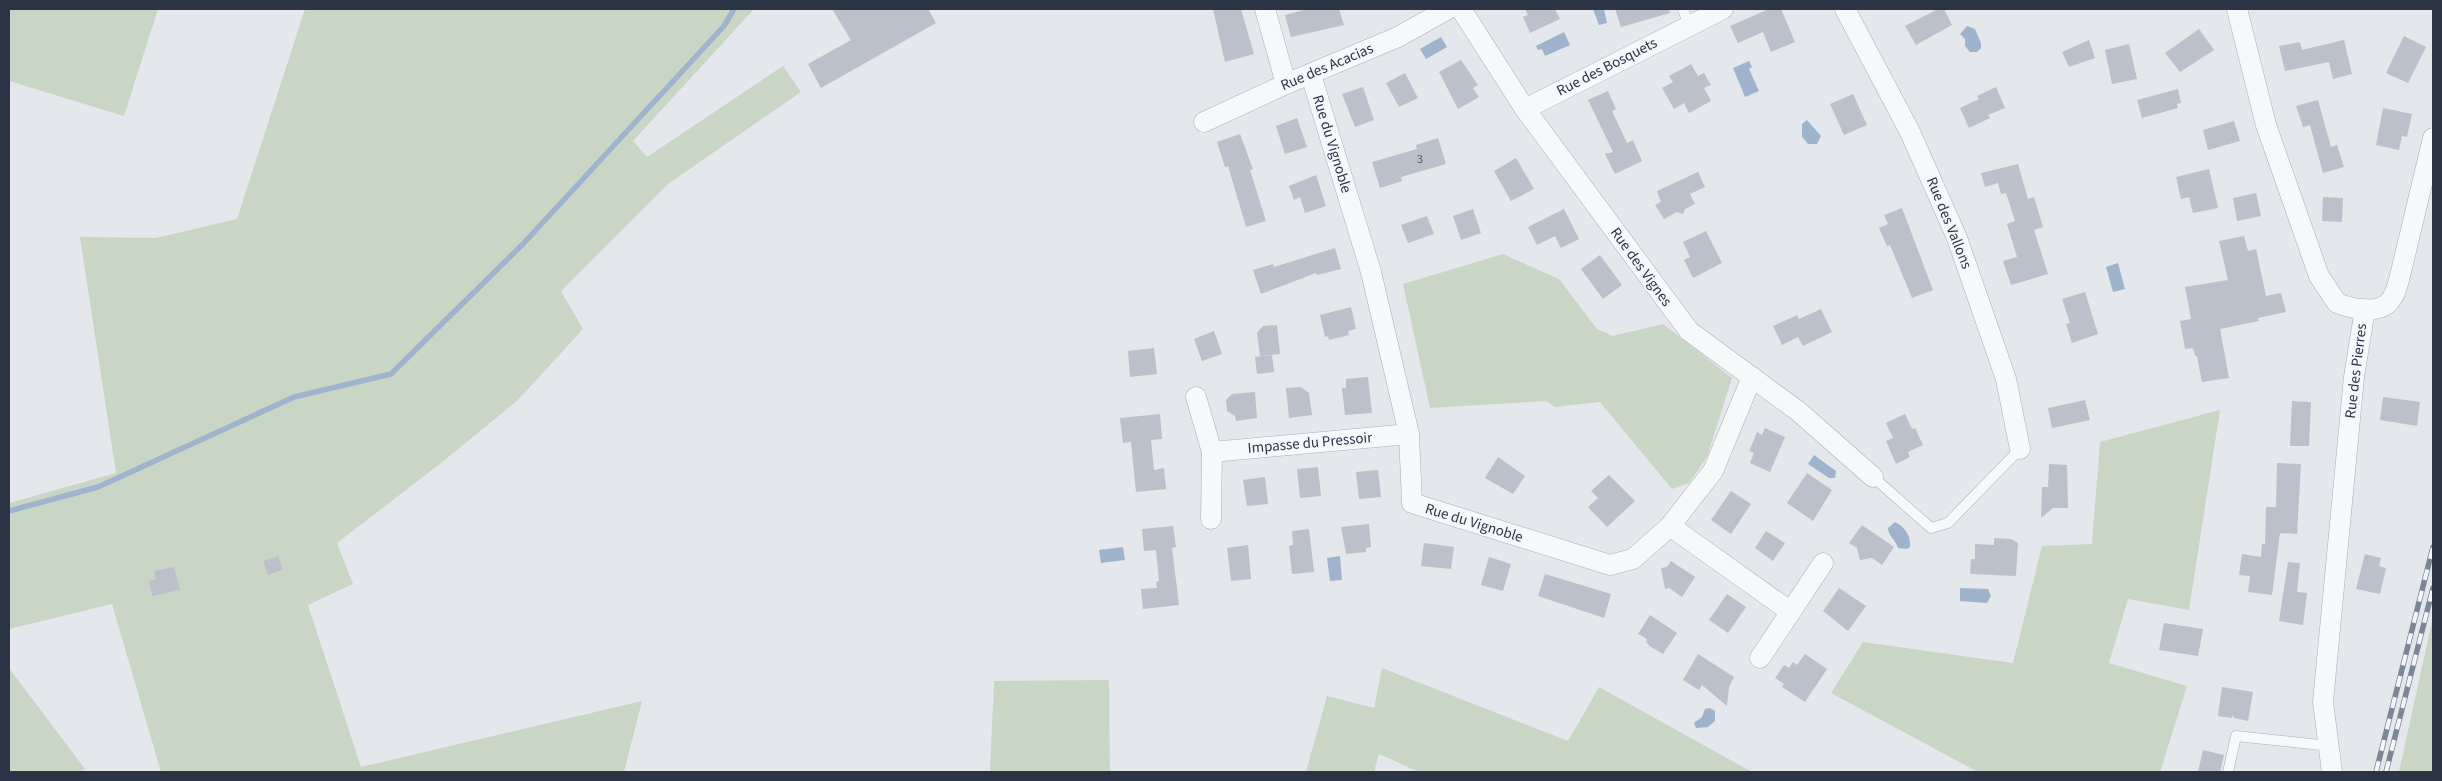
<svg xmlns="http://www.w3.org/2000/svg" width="2442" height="781" viewBox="0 0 2442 781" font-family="'Source Sans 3',sans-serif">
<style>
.green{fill:#c9d6c5}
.water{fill:#9fb4cc}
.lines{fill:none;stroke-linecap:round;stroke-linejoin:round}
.stream{stroke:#9fb4cc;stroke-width:5.5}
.building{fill:#bbc0ca}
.service-casing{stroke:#a9aeb7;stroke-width:11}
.minor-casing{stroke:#a9aeb7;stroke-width:21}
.service{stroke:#f7f8fa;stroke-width:10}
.minor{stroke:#f7f8fa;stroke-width:20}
.rail-casing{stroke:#7d8696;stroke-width:5.5}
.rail{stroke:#f4f6f9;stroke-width:4;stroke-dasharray:11;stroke-linecap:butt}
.labels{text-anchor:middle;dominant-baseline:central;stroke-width:4;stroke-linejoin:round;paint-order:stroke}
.number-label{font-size:12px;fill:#4f5766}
.street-label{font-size:15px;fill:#2b3445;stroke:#f4f6f9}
</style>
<rect width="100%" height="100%" fill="#e4e7ec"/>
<g class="green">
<path d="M9 9H158L124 116 9 81Z"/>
<path d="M305 9H754L633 141 647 157 783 66 801 92 668 184 561 291 583 329 518 400 441 463 337 543 353 584 308 605 361 767 642 701 624 772H161L112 604 9 629V503L116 473 80 237 156 238 237 219Z"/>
<path d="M1503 254 1559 279 1597 329 1613 336 1663 324 1732 378 1707 457 1689 483 1672 489 1600 402 1555 407 1546 401 1430 408 1403 284Z"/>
<path d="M2220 410 2189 610 2128 599 2109 663 2187 686 2160 772H1978L1831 693 1863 642 2013 663 2042 546 2092 544 2100 442Z"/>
<path d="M2433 617V772H2399Z"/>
<path d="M9 668 85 769 79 772H9Z"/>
<path d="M1382 668 1568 741 1599 687 1752 772H1419L1379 754 1374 772H1306L1327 696 1374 708Z"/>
<path d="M1109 680 1110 772H990L994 681Z"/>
</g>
<g class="water">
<path d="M1593 9H1604L1607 23 1599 25Z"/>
<path d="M1967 26 1975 29 1981 43V48L1977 52H1970L1965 46V39L1960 34Z"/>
<path d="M1564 32 1570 45 1545 56 1542 49 1538 50 1536 46Z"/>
<path d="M1441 37 1447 47 1426 59 1420 49Z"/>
<path d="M1749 61 1752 67 1749 69 1759 91 1745 97 1733 68Z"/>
<path d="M1807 120 1821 136 1817 144H1808L1802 137V124Z"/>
<path d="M2118 263 2125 289 2113 292 2106 267Z"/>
<path d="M1814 455 1836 471 1835 478H1829L1808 464Z"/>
<path d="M1895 522C1905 527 1911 535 1910 547L1907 549 1898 548C1896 540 1888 536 1888 528Z"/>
<path d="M1123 547 1125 560 1101 563 1099 550Z"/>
<path d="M1340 556 1342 580 1330 581 1327 558Z"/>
<path d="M1960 588 1988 589 1991 596 1987 603 1960 601Z"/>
<path d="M1710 708 1715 711V721L1708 727 1696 728 1694 723 1702 717 1705 709Z"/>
</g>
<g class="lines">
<path class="stream" d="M9 511 98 487 294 397 391 374 523 244 724 26 734 9"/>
</g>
<g class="building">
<path d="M832 9H928L936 23 821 88 808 64 851 40Z"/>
<path d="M1213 9H1241L1254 54 1225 62Z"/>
<path d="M1308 9H1339L1344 25 1291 37 1285 15Z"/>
<path d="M1525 9H1555L1560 19 1530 33 1523 17 1528 15Z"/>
<path d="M1615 9H1669L1670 13 1621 27Z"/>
<path d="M1769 9H1781L1795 42 1771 52 1763 32 1738 43 1730 26Z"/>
<path d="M1938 9H1944L1952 25 1916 45 1905 26Z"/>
<path d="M2199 29 2214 50 2180 72 2165 53Z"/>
<path d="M2404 36 2426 47 2408 83 2386 73Z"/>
<path d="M2089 40 2095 58 2069 67 2062 52Z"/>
<path d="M2344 40 2352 74 2333 79 2329 62 2285 71 2279 46 2300 42 2302 50Z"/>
<path d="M2129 44 2137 79 2112 84 2105 50Z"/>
<path d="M1461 60 1478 85 1473 88 1479 97 1458 109 1439 72Z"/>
<path d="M1691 64 1698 76 1704 73 1711 85 1704 88 1711 101 1689 113 1684 103 1674 109 1662 88 1673 82 1669 76Z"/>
<path d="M1405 73 1418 98 1399 107 1386 83Z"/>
<path d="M1363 87 1374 120 1355 127 1342 94Z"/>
<path d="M1996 87 2005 108 1988 115 1990 118 1969 128 1960 108 1979 99 1977 96Z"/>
<path d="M2178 89 2181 103 2177 104 2178 108 2142 118 2137 100Z"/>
<path d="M1608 91 1616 109 1612 111 1627 143 1633 140 1642 161 1615 174 1605 154 1613 152 1588 100Z"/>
<path d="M1853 94 1867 125 1844 135 1830 104Z"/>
<path d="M2318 100 2331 147 2337 145 2344 167 2323 173 2310 125 2303 127 2296 106Z"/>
<path d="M2383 108 2412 114 2407 137 2402 136 2399 150 2376 145Z"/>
<path d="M1297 118 1307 147 1285 154 1276 126Z"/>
<path d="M2234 121 2240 141 2208 150 2203 130Z"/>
<path d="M1240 134 1253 169 1250 170 1266 221 1246 227 1228 166 1225 167 1217 142Z"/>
<path d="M1438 138 1446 164 1401 177 1402 181 1380 188 1372 162 1417 149 1416 145Z"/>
<path d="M1516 158 1534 189 1511 201 1494 171Z"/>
<path d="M2018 164 2028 199 2034 197 2043 227 2034 230 2048 274 2011 285 2003 261 2017 257 2007 224 2015 221 2006 193 2001 194 1998 183 1985 187 1981 173Z"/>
<path d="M2209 169 2218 208 2193 213 2189 197 2181 199 2176 177Z"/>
<path d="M1698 172 1705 187 1690 194 1695 204 1685 209 1683 214 1677 212 1664 219 1655 205 1661 202 1657 191Z"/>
<path d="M1316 175 1326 206 1305 213 1300 197 1294 200 1289 186Z"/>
<path d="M2256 193 2261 216 2237 221 2233 198Z"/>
<path d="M2323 197 2343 198 2342 222 2322 221Z"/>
<path d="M1902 208 1933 290 1912 298 1890 245 1887 246 1879 228 1888 224 1884 215Z"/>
<path d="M1473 209 1481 233 1461 240 1453 216Z"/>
<path d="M1564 209 1579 239 1561 248 1555 236 1537 245 1528 227Z"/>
<path d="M1427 216 1434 234 1408 243 1401 225Z"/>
<path d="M1706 231 1722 263 1693 278 1684 260 1690 257 1683 242Z"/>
<path d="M2244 236 2248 251 2256 249 2266 296 2281 293 2286 312 2258 318 2259 321 2220 329 2229 378 2202 382 2197 356H2195L2193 348 2185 349 2180 321 2191 319 2185 287 2228 280 2219 241Z"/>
<path d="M1335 248 1341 269 1317 275 1316 273 1261 294 1253 270 1273 264 1274 267Z"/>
<path d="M1600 255 1622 285 1603 299 1581 269Z"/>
<path d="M2085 292 2098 334 2072 343 2066 324 2070 323 2062 299Z"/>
<path d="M1351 307 1356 329 1348 331 1349 335 1329 340 1328 336 1325 337 1320 315Z"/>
<path d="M1821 309 1832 332 1803 346 1798 337 1782 345 1773 326 1797 315 1799 319Z"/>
<path d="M1277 325 1280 354 1260 356 1257 333 1263 326Z"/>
<path d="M1214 331 1222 354 1202 361 1194 339Z"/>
<path d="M1154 348 1157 374 1130 377 1128 351Z"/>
<path d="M1272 355 1274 372 1257 374 1255 357Z"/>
<path d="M1368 377 1372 413 1345 415 1342 388H1346V379Z"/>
<path d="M1301 387 1309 393 1312 415 1289 418 1286 388Z"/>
<path d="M1255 392 1257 418 1236 421 1235 416 1227 411 1226 400 1232 394Z"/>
<path d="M2383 397 2420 402 2417 426 2380 420Z"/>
<path d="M2085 400 2090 420 2052 428 2048 408Z"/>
<path d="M2292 401 2311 402 2309 446H2290Z"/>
<path d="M1160 414 1162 439 1151 440 1154 470 1164 468 1166 489 1136 492 1131 442 1123 443 1120 418Z"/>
<path d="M1905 414 1912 429 1915 428 1923 445 1908 452 1910 457 1896 464 1886 441 1893 438 1886 423Z"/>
<path d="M1765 428 1785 437 1770 472 1750 463 1754 453 1749 451 1753 442 1757 432 1762 435Z"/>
<path d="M1498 457 1525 476 1513 494 1485 478Z"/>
<path d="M2277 463 2301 464 2297 534 2280 533 2272 595 2248 592 2250 576 2239 575 2242 554 2261 557 2262 544H2265L2266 507H2276Z"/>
<path d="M2049 464 2067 465 2068 508H2053L2041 518 2042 487H2048Z"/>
<path d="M1318 467 1321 496 1300 498 1297 469Z"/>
<path d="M1378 470 1381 497 1359 499 1356 472Z"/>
<path d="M1807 473 1832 490 1813 521 1787 503Z"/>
<path d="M1609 475 1635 501 1607 527 1588 507 1598 498 1591 491Z"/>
<path d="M1265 477 1268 504 1247 506 1243 480Z"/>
<path d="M1731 491 1751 504 1731 534 1711 520Z"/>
<path d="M1369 524 1371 547 1366 548V552L1346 554 1341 527Z"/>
<path d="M1862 525 1894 547 1882 565 1872 558 1860 560 1857 548 1849 543Z"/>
<path d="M1173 526 1176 547 1172 548 1179 605 1143 609 1141 589 1157 588 1156 582 1159 581 1156 550 1144 551 1142 529Z"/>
<path d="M1309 529 1314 572 1292 574 1289 546 1293 545 1292 531Z"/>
<path d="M1766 531 1785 543 1773 561 1755 548Z"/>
<path d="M1994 538 2011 539 2018 543 2016 576 1970 574 1971 559H1975V544L1994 545Z"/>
<path d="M1424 543 1454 547 1451 569 1421 566Z"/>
<path d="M1248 545 1251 579 1231 581 1227 548Z"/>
<path d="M2365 554 2381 558 2379 566 2386 568 2380 594 2356 589Z"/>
<path d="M278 556 283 569 268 575 263 561Z"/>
<path d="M1489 557 1511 564 1503 591 1481 585Z"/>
<path d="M1671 561 1695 577 1682 597 1669 588 1665 589 1661 568 1667 567Z"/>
<path d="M2288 562 2300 563 2297 592 2307 593 2303 625 2279 621Z"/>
<path d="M174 567 180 590 152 596 149 581 156 579 154 571Z"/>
<path d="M1545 574 1611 594 1604 618 1538 596Z"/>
<path d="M1839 588 1866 606 1848 631 1823 611Z"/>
<path d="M1727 594 1746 607 1728 633 1709 620Z"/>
<path d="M1650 615 1677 633 1663 654 1651 647 1646 642 1647 639 1638 634Z"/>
<path d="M2164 623 2203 629 2198 656 2159 650Z"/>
<path d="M1698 654 1734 677 1729 687 1727 706 1702 685 1699 690 1683 680Z"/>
<path d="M1805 654 1827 669 1805 702 1782 687 1784 684 1775 678 1784 665 1789 668 1793 662 1797 665Z"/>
<path d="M2222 687 2253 692 2248 721 2234 718 2233 714 2232 718 2218 716Z"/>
<path d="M2203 750 2224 755 2220 772H2198Z"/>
</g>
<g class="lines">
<defs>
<g id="service">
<path d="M1683 9 1689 26"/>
<path d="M1873 477 1931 528 1948 523 2020 449"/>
<path d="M2228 772 2236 736 2330 746"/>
</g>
<g id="minor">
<path d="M1265 9 1286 84"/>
<path d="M1461 9 1525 109 1689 331 1798 411 1873 477"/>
<path d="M1845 9 1910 132 1957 238 2006 379 2020 449"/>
<path d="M2237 9 2266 125 2319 276 2337 303C2352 309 2382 316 2392 298 2396 293 2397 286 2399 280L2433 138"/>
<path d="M1311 75 1371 272 1409 434 1412 503 1610 565 1633 559 1670 526 1713 471 1752 377"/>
<path d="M1525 109 1723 9"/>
<path d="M1204 122 1286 84 1398 37 1448 9"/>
<path d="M1196 397 1212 452 1409 434"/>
<path d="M1211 519 1212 452"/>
<path d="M1670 526 1791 612"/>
<path d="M1760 658 1823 563"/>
<path d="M2332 772 2323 702 2354 377 2365 309"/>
</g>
</defs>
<use href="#service" class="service-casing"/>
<use href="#minor" class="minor-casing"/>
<use href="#service" class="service"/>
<use href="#minor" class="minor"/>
<defs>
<g id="rail">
<path d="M2376 772 2433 547"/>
<path d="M2386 772 2433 588"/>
</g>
</defs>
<use href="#rail" class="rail-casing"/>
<use href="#rail" class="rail"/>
</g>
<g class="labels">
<g class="number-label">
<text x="1420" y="159">3</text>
</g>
<g class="street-label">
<text transform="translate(1327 67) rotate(-23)">Rue des Acacias</text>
<text transform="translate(1607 67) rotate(-27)">Rue des Bosquets</text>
<text transform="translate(1332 144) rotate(73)">Rue du Vignoble</text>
<text transform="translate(1949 223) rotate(68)">Rue des Vallons</text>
<text transform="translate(1641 267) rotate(54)">Rue des Vignes</text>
<text transform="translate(2356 371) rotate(-83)">Rue des Pierres</text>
<text transform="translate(1310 443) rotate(-5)">Impasse du Pressoir</text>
<text transform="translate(1474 523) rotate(17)">Rue du Vignoble</text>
</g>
</g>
<rect width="2442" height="781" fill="none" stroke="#2b3445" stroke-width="20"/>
</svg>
